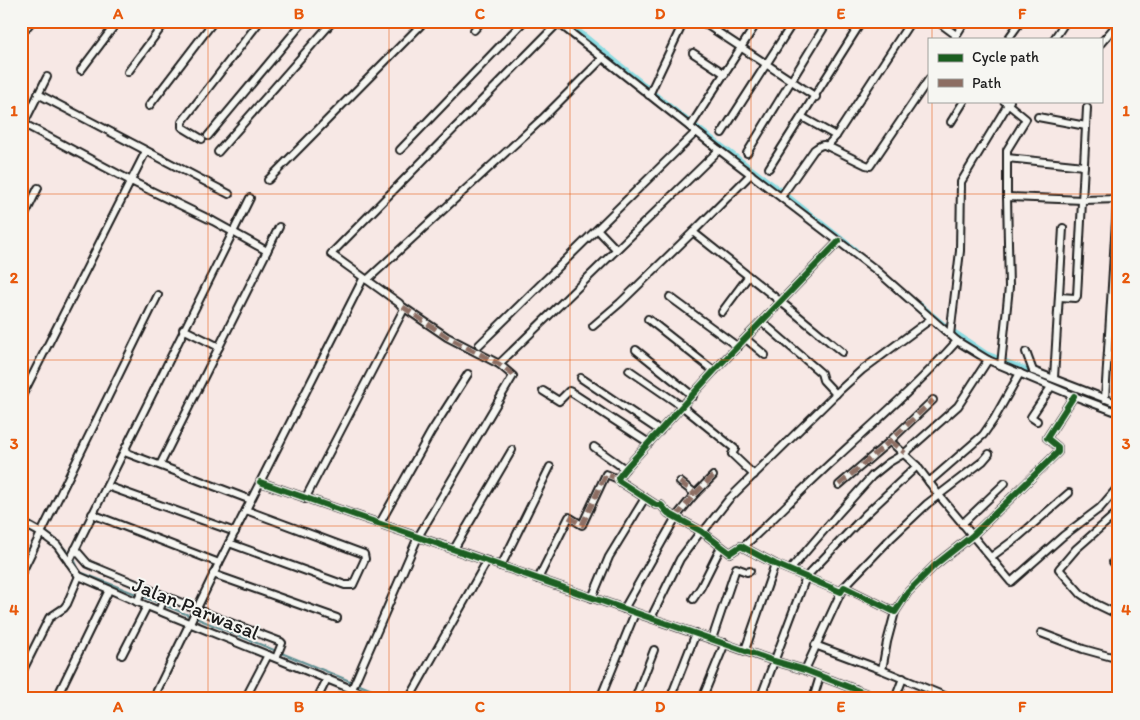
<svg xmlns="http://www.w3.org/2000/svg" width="1140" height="720" viewBox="0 0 1140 720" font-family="Itim,sans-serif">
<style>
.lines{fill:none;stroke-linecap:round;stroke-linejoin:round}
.stream{stroke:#5f8f93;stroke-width:2}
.canal{stroke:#8bdce2;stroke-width:6}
.minor-casing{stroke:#1c1c1c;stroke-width:10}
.minor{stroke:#f6f6f2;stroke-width:6}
.quiet{stroke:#8d6e63;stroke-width:5;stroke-dasharray:10 5;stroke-linecap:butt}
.cycleway-casing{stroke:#f6f6f2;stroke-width:9}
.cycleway{stroke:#1b5e20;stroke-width:6}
.grid{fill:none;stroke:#e8590c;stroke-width:1;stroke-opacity:0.55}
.labels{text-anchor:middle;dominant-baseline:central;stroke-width:4;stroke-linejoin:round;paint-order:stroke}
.street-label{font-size:21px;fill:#1c1c1c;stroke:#f6f6f2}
.neatline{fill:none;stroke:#e8590c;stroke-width:2}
.grid-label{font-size:16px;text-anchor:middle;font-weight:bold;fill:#e8590c}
</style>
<rect width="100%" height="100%" fill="#f7e8e5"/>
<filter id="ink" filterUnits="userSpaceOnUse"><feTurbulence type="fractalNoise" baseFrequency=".02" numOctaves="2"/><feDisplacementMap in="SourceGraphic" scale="10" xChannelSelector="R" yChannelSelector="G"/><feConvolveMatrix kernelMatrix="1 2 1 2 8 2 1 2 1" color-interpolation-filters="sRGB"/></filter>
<g filter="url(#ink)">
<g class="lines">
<g class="stream">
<path d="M21 517 41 529"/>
<path d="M45 531 53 537 71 555"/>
<path d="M74 559 80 572 159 603"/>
<path d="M164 605 394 699"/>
</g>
<g class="canal">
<path d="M566 21 649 89"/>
<path d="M654 94 689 122"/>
<path d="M696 127 779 190"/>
<path d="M787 196 855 250"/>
<path d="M920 305 946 327"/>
<path d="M955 333 986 354 1036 374"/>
</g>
<defs>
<g id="minor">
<path d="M556 21 719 150 876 270 957 341 988 360 1074 396 1119 413"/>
<path d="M937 21 956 35"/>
<path d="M704 23 816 97"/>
<path d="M474 30 482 21"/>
<path d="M715 30 720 21"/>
<path d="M21 34 32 21"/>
<path d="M954 39 965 21"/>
<path d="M1008 39 1021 21"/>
<path d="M1054 39 1066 21"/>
<path d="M1101 43 1119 22"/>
<path d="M693 53 725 74"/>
<path d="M81 70 118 21"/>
<path d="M128 72 166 21"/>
<path d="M38 94 229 194"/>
<path d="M649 95 684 21"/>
<path d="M1004 101 1026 119 1007 150V197"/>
<path d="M149 106 214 21"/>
<path d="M802 117 836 136"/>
<path d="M1038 117 1086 126"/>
<path d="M951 122 964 101"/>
<path d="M24 124 131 181 213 221 267 251"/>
<path d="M690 127 758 21"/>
<path d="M21 129 47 77"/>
<path d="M722 133 794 21"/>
<path d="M208 136 304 21"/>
<path d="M202 139 182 127V122L260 21"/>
<path d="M827 146 866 165 870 166 929 79"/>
<path d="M400 150 524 21"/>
<path d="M218 152 333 21"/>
<path d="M747 153 828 21"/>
<path d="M1007 158 1084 166"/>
<path d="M769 168 862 21"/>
<path d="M268 180 425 21"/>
<path d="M781 197 814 150C818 147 822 143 827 146L836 136 911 21"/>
<path d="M250 198 126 447 127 453 251 500"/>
<path d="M21 223 38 188"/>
<path d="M598 230 616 249"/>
<path d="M693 232 751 174"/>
<path d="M839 241 714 371 625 469 618 478 619 481 656 505H661L668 513 701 531 730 553 741 546 775 564 841 592 844 587 895 612 908 592 935 565 973 535 1058 452V447L1047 438 1074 396"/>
<path d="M367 280 542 119 603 58"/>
<path d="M670 297 738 347"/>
<path d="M1059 297 1076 298 1077 296 1087 108"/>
<path d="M722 312 748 277"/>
<path d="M648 319 714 371"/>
<path d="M762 322 821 373 823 380 836 394"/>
<path d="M593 326 620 303 693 232 791 310 842 352"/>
<path d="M183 329 219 347"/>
<path d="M950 335 960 251 961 182 1010 101"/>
<path d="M746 339 765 355"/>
<path d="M479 345 696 132"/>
<path d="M636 350 693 396"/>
<path d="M1026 352 1033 371"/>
<path d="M499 364 719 150"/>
<path d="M1001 365 1009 287 1007 197 1083 200 1119 199"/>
<path d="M629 370 683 407 735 449 732 454 754 475"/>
<path d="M1033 371 1119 404"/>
<path d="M581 378 660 431"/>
<path d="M1054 378 1063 228"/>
<path d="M543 391 559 401 569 391 571 392 649 443"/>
<path d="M21 398 146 151"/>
<path d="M1105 399 1119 172"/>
<path d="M1037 421 1031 417 1051 387"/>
<path d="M890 441 917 466 938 494 1011 582 1063 536 1100 508 1119 486"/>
<path d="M594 447 625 469"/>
<path d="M160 465 279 227"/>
<path d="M260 482 774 661 805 670 867 694"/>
<path d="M680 482 693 492V496"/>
<path d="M929 482 983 435 994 419 1020 373"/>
<path d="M839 485 890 441 933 400"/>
<path d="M107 486 235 532"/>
<path d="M305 499 404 309 399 303 331 254 558 23"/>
<path d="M1119 511 1076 549 1059 569 1081 594 1096 604 1119 615"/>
<path d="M92 514 219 563"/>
<path d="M21 522 41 533 57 545 79 576 147 606 376 699"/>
<path d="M380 523 431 432 468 374"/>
<path d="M962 524 1005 483"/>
<path d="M703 532 729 499 840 390 862 370 931 319"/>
<path d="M229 543 345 585H353L365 559 364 554 246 510"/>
<path d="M743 547C774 519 803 488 834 460 876 421 919 384 957 341"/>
<path d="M75 549 88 564 223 620 281 642 282 643 276 658"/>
<path d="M454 549 512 450"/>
<path d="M991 557 1018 537 1069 493"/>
<path d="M69 562 126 447"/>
<path d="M1113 562 1119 566"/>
<path d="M501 566 550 467"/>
<path d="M790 570 837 515 872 476 888 463 905 453 958 406 988 360"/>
<path d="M21 574 158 295"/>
<path d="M213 574 337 618"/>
<path d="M538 579 569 517 582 525 606 474 618 479"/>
<path d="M844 587 892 537 927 504 983 461 989 454"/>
<path d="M592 598 609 557 645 498"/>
<path d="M693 599 701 587 721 547"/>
<path d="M137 602 144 587"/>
<path d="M624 609 676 517 693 496 713 476"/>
<path d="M159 611 165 596"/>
<path d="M651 618 680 559 701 531"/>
<path d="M1041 633 1083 649 1119 659"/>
<path d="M712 639 736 568 747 572 750 571"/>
<path d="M815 645 882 670 952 699"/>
<path d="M745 650 775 564"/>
<path d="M122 655 147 606"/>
<path d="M805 670 841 592"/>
<path d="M882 670 887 642 895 612"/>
<path d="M21 674 49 618 64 608 67 604 79 576"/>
<path d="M352 689 418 537 513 376 499 364 447 337 403 307"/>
<path d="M56 699 109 590"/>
<path d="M153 699 219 563 363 279"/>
<path d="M245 699 268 655"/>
<path d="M317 699 327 679"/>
<path d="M349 699 353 689"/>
<path d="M409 699 487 561"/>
<path d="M600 699 635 613"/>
<path d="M635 699 654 650"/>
<path d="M670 699 696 633"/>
<path d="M702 699 725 643"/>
<path d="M760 699 806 577 865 515 917 466"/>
<path d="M813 699 820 676"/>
<path d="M851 699 855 689"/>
<path d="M895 699 903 678"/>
</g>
</defs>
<use href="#minor" class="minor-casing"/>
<use href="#minor" class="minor"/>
<g class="quiet">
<path d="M403 307 447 337 499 364 513 375"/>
<path d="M890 441 905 453"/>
<path d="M680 482 693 492V496"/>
<path d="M839 485 890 441 933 400"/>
<path d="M569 517 582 525 606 474 618 479"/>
<path d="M676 517 693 496 713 476"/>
</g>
<defs>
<g id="cycleway">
<path d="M839 241 714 371 625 469 618 478 619 481 656 505H661L668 513 701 531 730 553 741 546 775 564 841 592 844 587 895 612 908 592 935 565 973 535 1058 452V447L1047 438 1074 396"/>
<path d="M260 482 774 661 805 670 867 694"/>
</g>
</defs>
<use href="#cycleway" class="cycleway-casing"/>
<use href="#cycleway" class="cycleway"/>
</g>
</g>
<path class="grid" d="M208 21V699M389 21V699M570 21V699M751 21V699M932 21V39M932 101V699M21 194H1119M21 360H1119M21 526H1119"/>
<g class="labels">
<g class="street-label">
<text transform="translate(196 608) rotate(22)">Jalan Parwasal</text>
</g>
</g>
<rect width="1140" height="720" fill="none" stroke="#f6f6f2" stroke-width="55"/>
<rect x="928" y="38" width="175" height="65" fill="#f6f6f2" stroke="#9f9f9c"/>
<rect x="938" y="54" width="25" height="8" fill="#1b5e20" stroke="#9f9f9c"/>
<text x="972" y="62" font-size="15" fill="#1c1c1c">Cycle path</text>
<rect x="938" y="79" width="25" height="8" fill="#8d6e63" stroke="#9f9f9c"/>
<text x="972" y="88" font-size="15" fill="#1c1c1c">Path</text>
<rect x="28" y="28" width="1084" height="664" class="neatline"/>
<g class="grid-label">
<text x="118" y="19">A</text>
<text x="299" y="19">B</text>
<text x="480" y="19">C</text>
<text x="660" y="19">D</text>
<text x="841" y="19">E</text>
<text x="1022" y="19">F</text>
<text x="14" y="116">1</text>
<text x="1126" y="116">1</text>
<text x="14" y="283">2</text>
<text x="1126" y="283">2</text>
<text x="14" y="449">3</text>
<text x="1126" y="449">3</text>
<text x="14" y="615">4</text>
<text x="1126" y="615">4</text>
<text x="118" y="712">A</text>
<text x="299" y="712">B</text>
<text x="480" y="712">C</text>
<text x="660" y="712">D</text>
<text x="841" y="712">E</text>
<text x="1022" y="712">F</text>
</g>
</svg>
